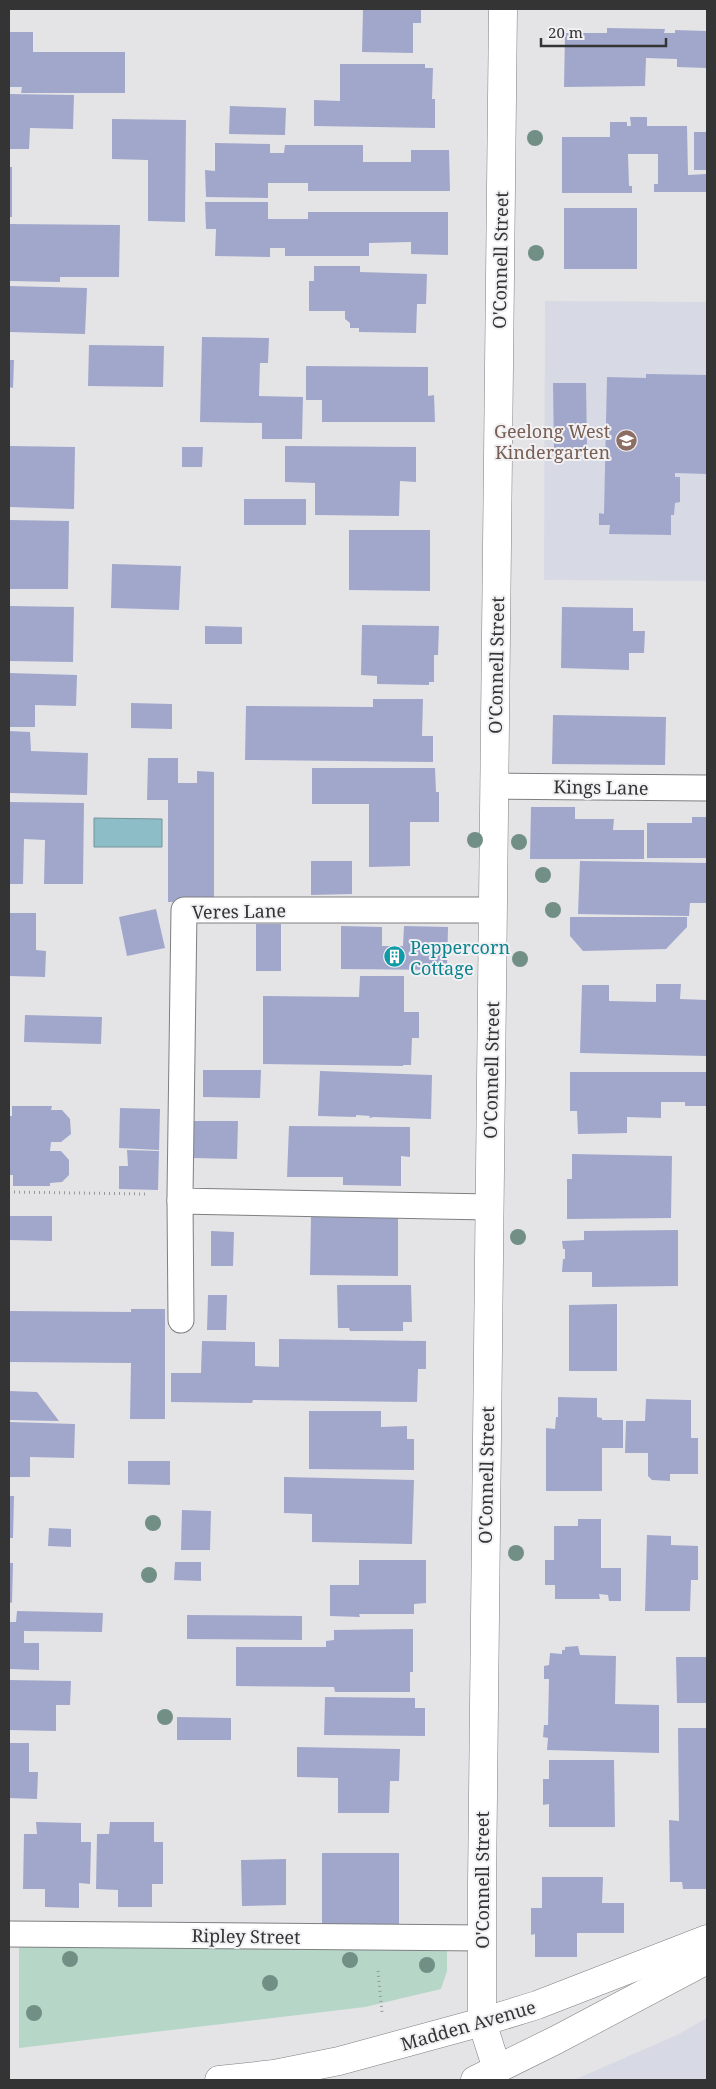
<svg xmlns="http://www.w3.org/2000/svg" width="716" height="2089" viewBox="0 0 716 2089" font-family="'Noto Serif',serif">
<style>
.built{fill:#d7d9e4}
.green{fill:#b6d7c7}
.water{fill:#8dbdc7;stroke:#72949b}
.building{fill:#a1a7cb}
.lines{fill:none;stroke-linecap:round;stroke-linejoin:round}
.service-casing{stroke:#7e7f81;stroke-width:27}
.minor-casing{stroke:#7e7f81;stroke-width:29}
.path{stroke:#98989a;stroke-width:3;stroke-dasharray:1 4;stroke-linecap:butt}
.service{stroke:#fff;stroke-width:25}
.minor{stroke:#fff;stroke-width:28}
.tree{fill:#728f86}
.labels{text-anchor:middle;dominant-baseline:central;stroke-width:4;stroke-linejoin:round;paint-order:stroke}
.street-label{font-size:18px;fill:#343435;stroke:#f1f1f4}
.education-label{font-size:18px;fill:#785e54;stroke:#f1f1f4;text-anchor:end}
.culture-label{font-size:18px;fill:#0d838f;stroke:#f1f1f4;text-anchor:start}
</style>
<rect width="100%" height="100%" fill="#e4e4e7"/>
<g class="built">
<path d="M545 301 707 302V581L544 580Z"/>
<path d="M707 2018V2080H574L679 2034Z"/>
</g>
<path class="green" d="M19 1945 447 1948V1971L441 1989 365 2007 19 2048Z"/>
<path class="water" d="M94 818 162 819V847H94Z"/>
<g class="building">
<path d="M363 9H421V23H413V53L362 52Z"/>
<path d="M607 28 665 29 664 33H675V30L707 31V68L677 67V59L646 58 645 86 564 87 565 33H607Z"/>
<path d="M9 32H33V52H125V93H21L22 87H9Z"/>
<path d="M340 64H425V68H433L432 99H435V128L314 126V100L340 101Z"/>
<path d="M9 94 74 95 73 129 30 128 29 149H9Z"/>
<path d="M230 106 286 108 285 135 229 134Z"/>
<path d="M630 117H647V126H687L688 175 707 174V192H654V184H658V154H628L629 186H632V193H562V137H610V122H627V126H631Z"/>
<path d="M112 119 186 120 185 222 148 221V160L112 159Z"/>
<rect x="694" y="132" width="13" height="38"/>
<path d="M215 143 270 144V153H284L285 145H363V162H411V150H449L450 191H308V183H268V198L206 197 205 170 215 171Z"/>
<rect x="9" y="167" width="3" height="50"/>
<path d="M205 202H268V219H308V212H448V255L411 254V242L369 243V256H285V248H270V257L215 256 216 229H206Z"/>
<rect x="564" y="208" width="73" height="61"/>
<path d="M9 224 120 225 119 277H60V282L9 281Z"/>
<path d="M314 266H360V272L427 274 426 304H417L416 333 359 332V328H350V323L345 319V311H309V281H314Z"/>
<path d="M9 286 87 288 85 334 9 332Z"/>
<path d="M202 337 269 338 268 363H260L259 396 303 397 302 439H262V423L200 422Z"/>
<path d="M89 345 164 346 163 387 88 386Z"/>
<path d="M9 360H14L13 388 9 387Z"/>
<path d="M306 366 428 367V396L434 395 435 422H322V400H306Z"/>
<path d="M646 374 707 375V474L675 473V477H680V502L675 503 674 515H671V535L609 534 610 525H599V513L604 514 607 377 646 378Z"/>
<path d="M553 383H586L587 449 554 450Z"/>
<path d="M9 446 75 447 74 509 9 507Z"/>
<path d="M285 446 416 447V482L400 481 399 516 315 515V483L285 482Z"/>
<path d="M182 447H203L202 467H182Z"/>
<rect x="244" y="499" width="62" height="26"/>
<path d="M9 520 69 521 68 589H9Z"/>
<path d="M349 530H430V591L349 590Z"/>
<path d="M112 564 181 566 179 610 111 608Z"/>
<path d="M9 606 74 607 73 662 9 661Z"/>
<path d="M562 607 633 608V631H645L644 653H629V670L561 668Z"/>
<path d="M362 625 439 626 438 655H434V682H429V685L377 684V676L361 675Z"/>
<path d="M205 626 242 627V644H205Z"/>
<path d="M9 673 77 675 76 706 35 705V727H9Z"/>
<path d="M373 699H423L422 736H433V762L245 760 246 706 373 707Z"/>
<path d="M131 703 172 704V729L131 728Z"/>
<path d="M553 715 666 717 665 765 552 764Z"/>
<path d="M9 731 30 732 31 751 88 753 87 795 9 793Z"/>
<path d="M148 758H178V783H197V771L214 772V902H168V800H147Z"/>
<path d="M312 768H435L436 792H439V822H410V866L369 867V804H312Z"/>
<path d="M9 802 84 803 83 884H44L45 840 24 839 23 884H9Z"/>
<path d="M531 807H575V819H614L613 830H644V859H530Z"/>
<path d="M692 817H707V858H647V823H692Z"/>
<path d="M311 861H352V894L311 895Z"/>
<path d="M580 861 707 863V903H690L689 916 578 914Z"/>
<path d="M156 909 165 948 127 956 119 917Z"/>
<path d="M9 913H36V950L46 951 45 977 9 976Z"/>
<path d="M570 917H687V927L666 949 583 951 570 936Z"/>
<rect x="256" y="924" width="25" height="47"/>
<path d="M341 926 382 927V946H403L404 926 448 927 447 970 341 969Z"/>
<path d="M360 976H404V1012H419V1038H412L411 1065H403V1066L263 1064V996L359 997Z"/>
<path d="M656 984H681L680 999 707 1000V1056L580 1053 582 985H609V1001L656 1002Z"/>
<path d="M25 1015 102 1017 101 1044 24 1042Z"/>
<path d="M203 1070H261L260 1098 203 1097Z"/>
<path d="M320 1071 432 1075 431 1119 374 1117 369 1118 370 1116 356 1115V1117L318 1116Z"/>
<path d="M570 1072H707V1106H685V1102H661V1118L627 1117V1133L578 1134 577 1111H570Z"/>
<path d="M12 1106H52L51 1110H62L70 1119 71 1134 61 1142H51L50 1151H61L69 1160V1175L62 1182 50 1183V1186H13V1175H9V1116H12Z"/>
<path d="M120 1108 160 1109 159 1150 119 1148Z"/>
<path d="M193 1121H238L237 1159 193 1158Z"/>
<path d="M289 1126 410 1127V1157L401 1156V1186L343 1185V1177H287Z"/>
<path d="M127 1150 159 1151 158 1190 119 1189V1166H128Z"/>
<path d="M572 1154 672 1156 671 1218 567 1219V1179H572Z"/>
<path d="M9 1216H52V1241L9 1240Z"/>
<path d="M311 1217H398V1276L310 1275Z"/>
<path d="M678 1230V1286L592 1287V1272H562L563 1259H565V1249H563L562 1241 584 1240V1231Z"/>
<path d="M211 1231 234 1232 233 1266H211Z"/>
<path d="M337 1285H411L412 1322H403V1331H350L349 1328H338Z"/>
<path d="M208 1295H227L226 1330H207Z"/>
<path d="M617 1304V1371H569V1305Z"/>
<path d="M131 1309H165V1419H130L131 1363 9 1362V1311L131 1312Z"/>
<path d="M279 1339 426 1341V1369H418L417 1402 253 1400 252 1403 171 1402V1373H201L202 1341 255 1342V1366L279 1367Z"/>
<path d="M9 1391 37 1392 59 1421 9 1420Z"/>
<path d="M558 1397 597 1398V1417L602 1418V1420H623V1448H602V1491H546V1428L555 1429 556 1417H558Z"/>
<path d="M646 1399 691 1400V1438H698V1474H670V1481L652 1480 648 1476V1453H625L626 1421H645Z"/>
<path d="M309 1411H381V1427L407 1426V1439H414V1470L309 1469Z"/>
<path d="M9 1422 75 1424 74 1458 30 1457V1477H9Z"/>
<path d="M128 1461H170V1485L128 1484Z"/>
<path d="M284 1477 414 1480 412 1544 312 1542V1514L284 1513Z"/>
<path d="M9 1496H14L13 1538H9Z"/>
<path d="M182 1510 211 1511 210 1550H181Z"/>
<path d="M578 1519H601V1568H621V1601H609L608 1595 599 1594 600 1599H555V1585H545V1560H554V1526H578Z"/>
<path d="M49 1528 71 1529V1547L48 1546Z"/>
<path d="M647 1535 671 1536V1545L698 1546V1580H691L690 1611H645Z"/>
<path d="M359 1560H426V1603L414 1604V1614H359L360 1617 330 1616V1585H359Z"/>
<path d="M175 1562H201V1581L174 1580Z"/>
<path d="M9 1563H13L12 1603 9 1602Z"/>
<path d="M17 1611 103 1613 102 1632 24 1631V1643H39V1670L9 1669V1622H16Z"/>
<path d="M187 1615 302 1616V1640L187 1639Z"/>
<path d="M413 1629V1672H410V1692H335L334 1687 236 1686V1647H326V1641L334 1640V1630Z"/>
<path d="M578 1646 580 1655 616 1656 615 1704 659 1705V1753L547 1750 548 1738 543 1737 544 1725H548L549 1679H544V1666L549 1665 550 1653 562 1654V1650H565V1647Z"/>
<path d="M676 1657H707V1703H677Z"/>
<path d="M9 1680 71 1681 70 1705H56V1731L9 1730Z"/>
<path d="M325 1697 415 1698V1708H425V1736L324 1735Z"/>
<path d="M177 1717 231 1718V1740H177Z"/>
<path d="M678 1728H707V1889H683L682 1882H670L669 1820 679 1821Z"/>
<path d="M9 1743H29V1772H38L37 1799 9 1798Z"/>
<path d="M297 1747 400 1749 399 1781H390L389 1813H338V1778L297 1777Z"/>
<path d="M549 1760H614L615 1827H549V1804L543 1805V1779H549Z"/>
<path d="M36 1822 81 1823V1842H91L90 1884 79 1883V1908L45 1907V1889H23L24 1834H37Z"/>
<path d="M110 1822H154V1842H163V1884H152V1907H118V1890L96 1889 97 1834H109Z"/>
<rect x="322" y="1853" width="77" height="71"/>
<path d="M286 1859V1905L242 1906 241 1860Z"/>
<path d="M542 1877H603L602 1903H624V1933H577V1957H535V1934L531 1935V1908H542Z"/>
</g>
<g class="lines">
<defs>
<g id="service">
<path d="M494 786 707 788"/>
<path d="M180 1201 181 1320"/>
<path d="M489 1207 180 1201V1195L184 910H493"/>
<path d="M9 1934 482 1938"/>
</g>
<g id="minor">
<path d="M497 2069 482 2022V1885L503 9"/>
<path d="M219 2080 274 2074 339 2061 482 2022 537 2005 707 1939"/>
<path d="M475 2080 556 2040 707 1960"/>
</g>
</defs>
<use href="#service" class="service-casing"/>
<use href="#minor" class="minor-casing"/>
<g class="path">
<path d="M9 1192 146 1194"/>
<path d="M378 1971 382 2012"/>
</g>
<use href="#service" class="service"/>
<use href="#minor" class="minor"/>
</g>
<g class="tree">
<circle cx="535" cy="138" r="8"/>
<circle cx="536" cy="253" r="8"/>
<circle cx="475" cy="840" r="8"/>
<circle cx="519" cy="842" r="8"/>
<circle cx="543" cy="875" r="8"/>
<circle cx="553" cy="910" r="8"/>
<circle cx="520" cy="959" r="8"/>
<circle cx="518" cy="1237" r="8"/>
<circle cx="153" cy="1523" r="8"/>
<circle cx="516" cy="1553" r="8"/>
<circle cx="149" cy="1575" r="8"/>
<circle cx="165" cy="1717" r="8"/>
<circle cx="70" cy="1959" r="8"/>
<circle cx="350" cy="1960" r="8"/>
<circle cx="427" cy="1965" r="8"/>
<circle cx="270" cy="1983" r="8"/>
<circle cx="34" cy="2013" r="8"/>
</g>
<defs>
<symbol id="school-disc" viewBox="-11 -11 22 22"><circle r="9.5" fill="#8d6e63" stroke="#f1f1f4"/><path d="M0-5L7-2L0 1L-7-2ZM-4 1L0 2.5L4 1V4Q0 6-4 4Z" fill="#fff"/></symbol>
<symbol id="building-disc" viewBox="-11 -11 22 22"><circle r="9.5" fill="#0f9aa8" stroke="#f1f1f4"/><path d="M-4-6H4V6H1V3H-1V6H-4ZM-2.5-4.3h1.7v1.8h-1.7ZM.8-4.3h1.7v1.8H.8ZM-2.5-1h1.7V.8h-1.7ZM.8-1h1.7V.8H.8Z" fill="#fff"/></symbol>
</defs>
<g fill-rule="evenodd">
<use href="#school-disc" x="614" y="428" width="25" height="25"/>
<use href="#building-disc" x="382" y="944" width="25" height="25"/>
</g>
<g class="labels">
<g class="street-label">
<text transform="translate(500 260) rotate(-89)">O'Connell Street</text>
<text transform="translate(496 665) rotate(-89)">O'Connell Street</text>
<text transform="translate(601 787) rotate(1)">Kings Lane</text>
<text transform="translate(239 911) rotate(-1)">Veres Lane</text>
<text transform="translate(491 1070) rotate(-89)">O'Connell Street</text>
<text transform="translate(486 1475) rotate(-89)">O'Connell Street</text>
<text transform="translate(482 1880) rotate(-90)">O'Connell Street</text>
<text transform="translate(246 1936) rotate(1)">Ripley Street</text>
<text transform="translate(468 2025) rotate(-16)">Madden Avenue</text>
</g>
<g class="education-label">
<text x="610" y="431">Geelong West<tspan x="610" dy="21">Kindergarten</tspan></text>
</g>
<g class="culture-label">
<text x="410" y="947">Peppercorn<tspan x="410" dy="21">Cottage</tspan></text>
</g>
</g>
<rect width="716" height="2089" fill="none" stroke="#343435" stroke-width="20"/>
<path d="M541 38v8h125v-8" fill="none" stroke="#343435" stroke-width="2.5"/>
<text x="548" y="38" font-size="15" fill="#343435" stroke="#f1f1f4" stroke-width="4" paint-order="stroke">20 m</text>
</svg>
